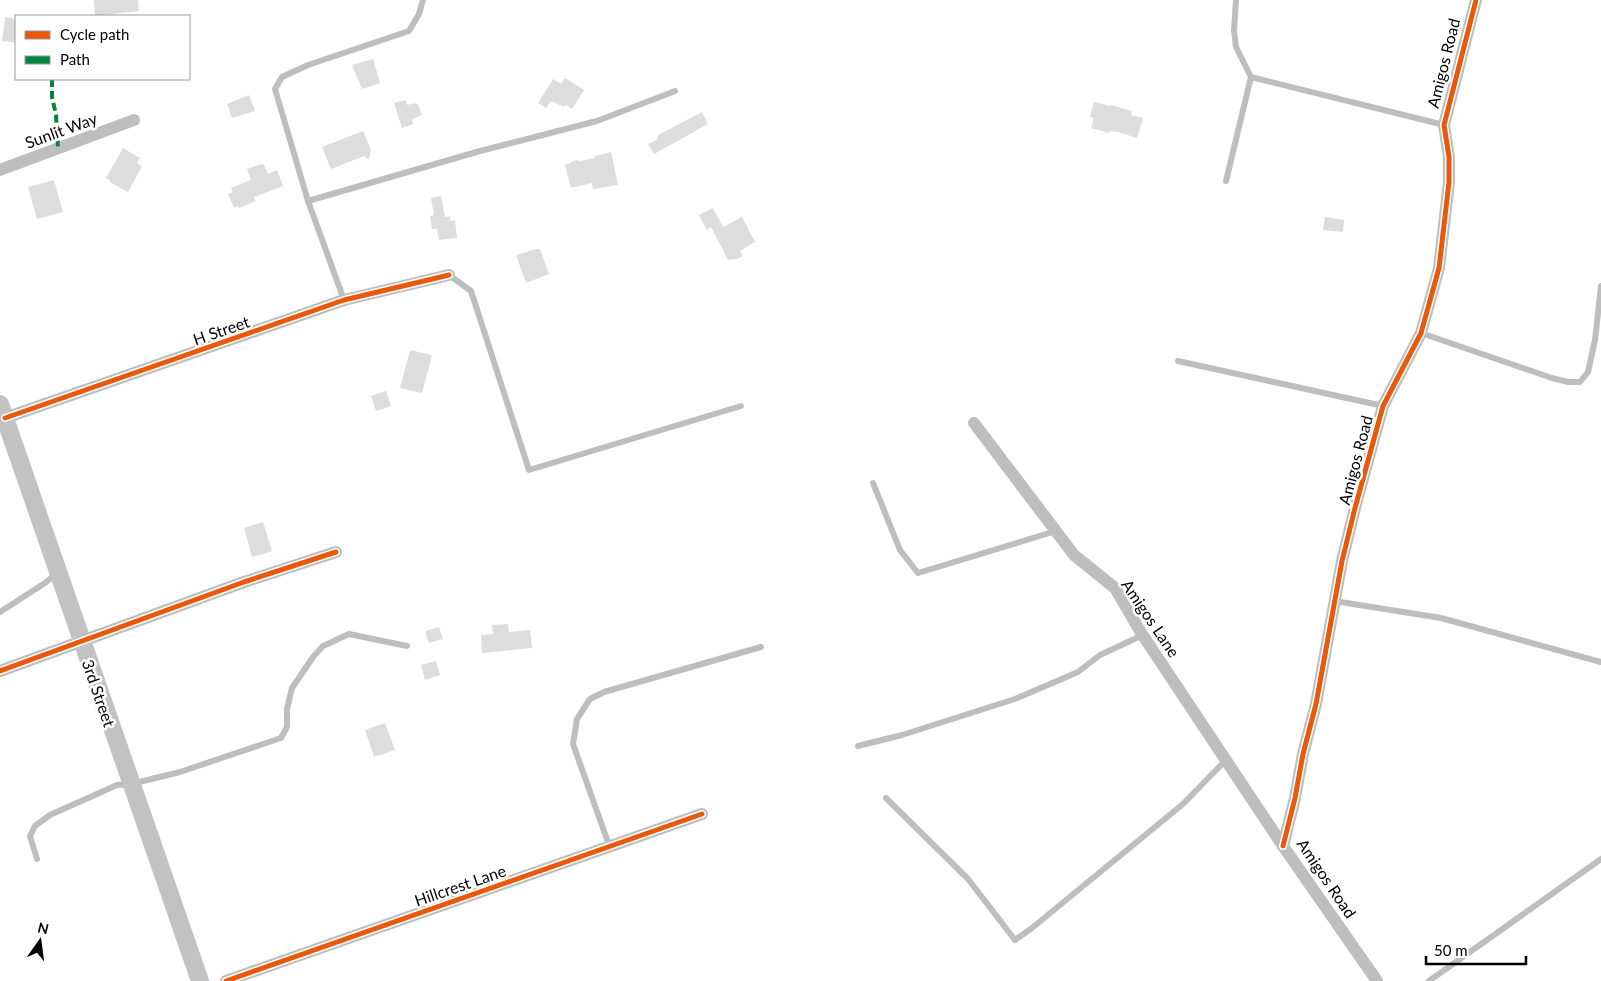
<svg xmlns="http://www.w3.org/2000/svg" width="1601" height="981" viewBox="0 0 1601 981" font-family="Lato,sans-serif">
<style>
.building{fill:#ddd}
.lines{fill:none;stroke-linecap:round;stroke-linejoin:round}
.lane{stroke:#bebebe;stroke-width:6}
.street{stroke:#bebebe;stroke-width:12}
.secondary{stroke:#c2c2c2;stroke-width:18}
.quiet{stroke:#00873e;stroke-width:4;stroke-dasharray:8 4;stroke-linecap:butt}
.cycleway-casing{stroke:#fff;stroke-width:8}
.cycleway{stroke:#e8590c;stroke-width:5}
.labels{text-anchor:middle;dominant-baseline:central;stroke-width:5;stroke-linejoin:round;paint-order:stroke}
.street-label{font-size:16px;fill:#000;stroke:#fff}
</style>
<rect width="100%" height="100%" fill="#fff"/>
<g class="building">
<path d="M94 0H138L139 11 95 16Z"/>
<path d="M5 17 16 19V43L2 41Z"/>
<path d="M373 59 380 83 362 89 352 65Z"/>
<path d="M565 78 584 90 572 109 566 105 564 107 551 101 546 108 538 103 553 79 561 84Z"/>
<path d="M249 95 255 111 232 118 227 104Z"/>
<path d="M406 100 407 105 415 103V104H418L422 115 412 119 413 124 402 128 394 103Z"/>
<path d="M1094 102 1110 106 1111 105 1132 111 1131 115 1143 118 1137 138 1118 132 1110 131 1109 133 1091 128 1094 118 1090 117Z"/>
<path d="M702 112 708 124 654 154 648 144 658 139 657 137 659 136 658 135Z"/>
<path d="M363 131 371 150 369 160 364 156 331 169 322 147Z"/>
<path d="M123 148 140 158 137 163 142 166 128 192 110 182V180L106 178Z"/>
<path d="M611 152 618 185 593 189 592 183 571 188 565 165 571 163 572 161 578 160 580 161 595 158V156Z"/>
<path d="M261 164V165L264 164 268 174 277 170 283 186 254 197 256 201 239 208 238 206 234 208 228 194 233 192 231 188 251 180 247 169Z"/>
<path d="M54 180 63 212 37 219 28 187Z"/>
<path d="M441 196 445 217 450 216V221L455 220 457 238 439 240 437 229H432L430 216 434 215 431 198Z"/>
<path d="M713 208 723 227 742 217 755 242 740 251 743 256 737 259 728 260 711 227 707 230 699 215Z"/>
<path d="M1325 217 1344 220 1343 232 1323 230Z"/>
<path d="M536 249H540L549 274 526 283 516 255Z"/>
<path d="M410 350 432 355 422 393 400 388Z"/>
<path d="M386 391 391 406 376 411 371 396Z"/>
<path d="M263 522 272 551 252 557 244 528Z"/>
<path d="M508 624 509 632 530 630 532 648 482 653 481 635 493 634 492 625Z"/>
<path d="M439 627 443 639 429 643 425 631Z"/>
<path d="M436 661 440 675 425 680 421 665Z"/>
<path d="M385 723 395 750 374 757 365 730Z"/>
</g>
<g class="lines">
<g class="lane">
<path d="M1236 0 1234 31 1236 47 1251 77"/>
<path d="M1226 181 1251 77 1444 125"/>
<path d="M308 201 480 151 597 121 675 91"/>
<path d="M449 275 471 291 529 470 741 406"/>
<path d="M344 300 308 201 275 89 282 77 308 65 409 31 419 14 423 0"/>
<path d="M1421 333 1552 378 1568 382H1580L1588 372 1595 340 1601 286"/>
<path d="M1178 361 1383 406"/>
<path d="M873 483 900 550 918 573 1056 531"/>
<path d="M1334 601 1441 618 1601 662"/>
<path d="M0 612 45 583 57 573"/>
<path d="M858 746 902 735 1015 699 1078 672 1100 655 1143 635"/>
<path d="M886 798 968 879 1015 940 1032 928 1183 804 1226 760"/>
<path d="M609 845 573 744 577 719 590 699 604 692 761 647"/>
<path d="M37 859 30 836 35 826 50 815 117 785 131 784 180 772 281 738 287 727V709L292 688 313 657 323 646 349 634 407 646"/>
<path d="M1429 981 1601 859"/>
</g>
<g class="street">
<path d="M0 170 134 120"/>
<path d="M5 418 344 300 449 275"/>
<path d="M974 423 1074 555 1115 588 1140 631 1283 846 1377 981"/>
<path d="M0 671 244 582 336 552"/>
<path d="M1283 846 1295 798 1303 754 1316 704 1342 561 1355 508 1383 406 1421 333 1439 268 1449 182V157L1444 125 1476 0"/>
<path d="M226 981 702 814"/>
</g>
<path class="secondary" d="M0 404 200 981"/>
<path class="quiet" d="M52 79V97L56 115 58 148"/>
<defs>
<g id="cycleway">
<path d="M5 418 344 300 449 275"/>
<path d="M0 671 244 582 336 552"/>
<path d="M1283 846 1295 798 1303 754 1316 704 1342 561 1355 508 1383 406 1421 333 1439 268 1449 182V157L1444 125 1476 0"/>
<path d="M226 981 702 814"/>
</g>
</defs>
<use href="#cycleway" class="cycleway-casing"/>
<use href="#cycleway" class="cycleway"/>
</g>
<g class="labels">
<g class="street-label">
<text transform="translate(1443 63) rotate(-76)">Amigos Road</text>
<text transform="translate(61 130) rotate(-20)">Sunlit Way</text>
<text transform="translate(221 330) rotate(-19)">H Street</text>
<text transform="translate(1355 460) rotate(-75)">Amigos Road</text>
<text transform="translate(1151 618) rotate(56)">Amigos Lane</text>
<text transform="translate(99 693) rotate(71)">3rd Street</text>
<text transform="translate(1327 878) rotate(56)">Amigos Road</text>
<text transform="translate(460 885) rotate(-19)">Hillcrest Lane</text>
</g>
</g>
<rect x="15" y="15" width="175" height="65" fill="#ffffff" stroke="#999999"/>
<rect x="25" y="31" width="25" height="8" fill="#e8590c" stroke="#999999"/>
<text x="60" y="40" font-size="15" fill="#000000">Cycle path</text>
<rect x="25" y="56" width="25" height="8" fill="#00873e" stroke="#999999"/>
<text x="60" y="65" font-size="15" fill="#000000">Path</text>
<g transform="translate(40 941) rotate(14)" stroke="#ffffff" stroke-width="4" paint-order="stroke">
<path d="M0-4L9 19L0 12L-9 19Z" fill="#000000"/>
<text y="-8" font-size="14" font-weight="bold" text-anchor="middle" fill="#000000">N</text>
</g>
<path d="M1426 956v8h100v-8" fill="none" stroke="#000000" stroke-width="2.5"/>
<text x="1434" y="956" font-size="15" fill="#000000" stroke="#ffffff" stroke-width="4" paint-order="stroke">50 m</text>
</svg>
